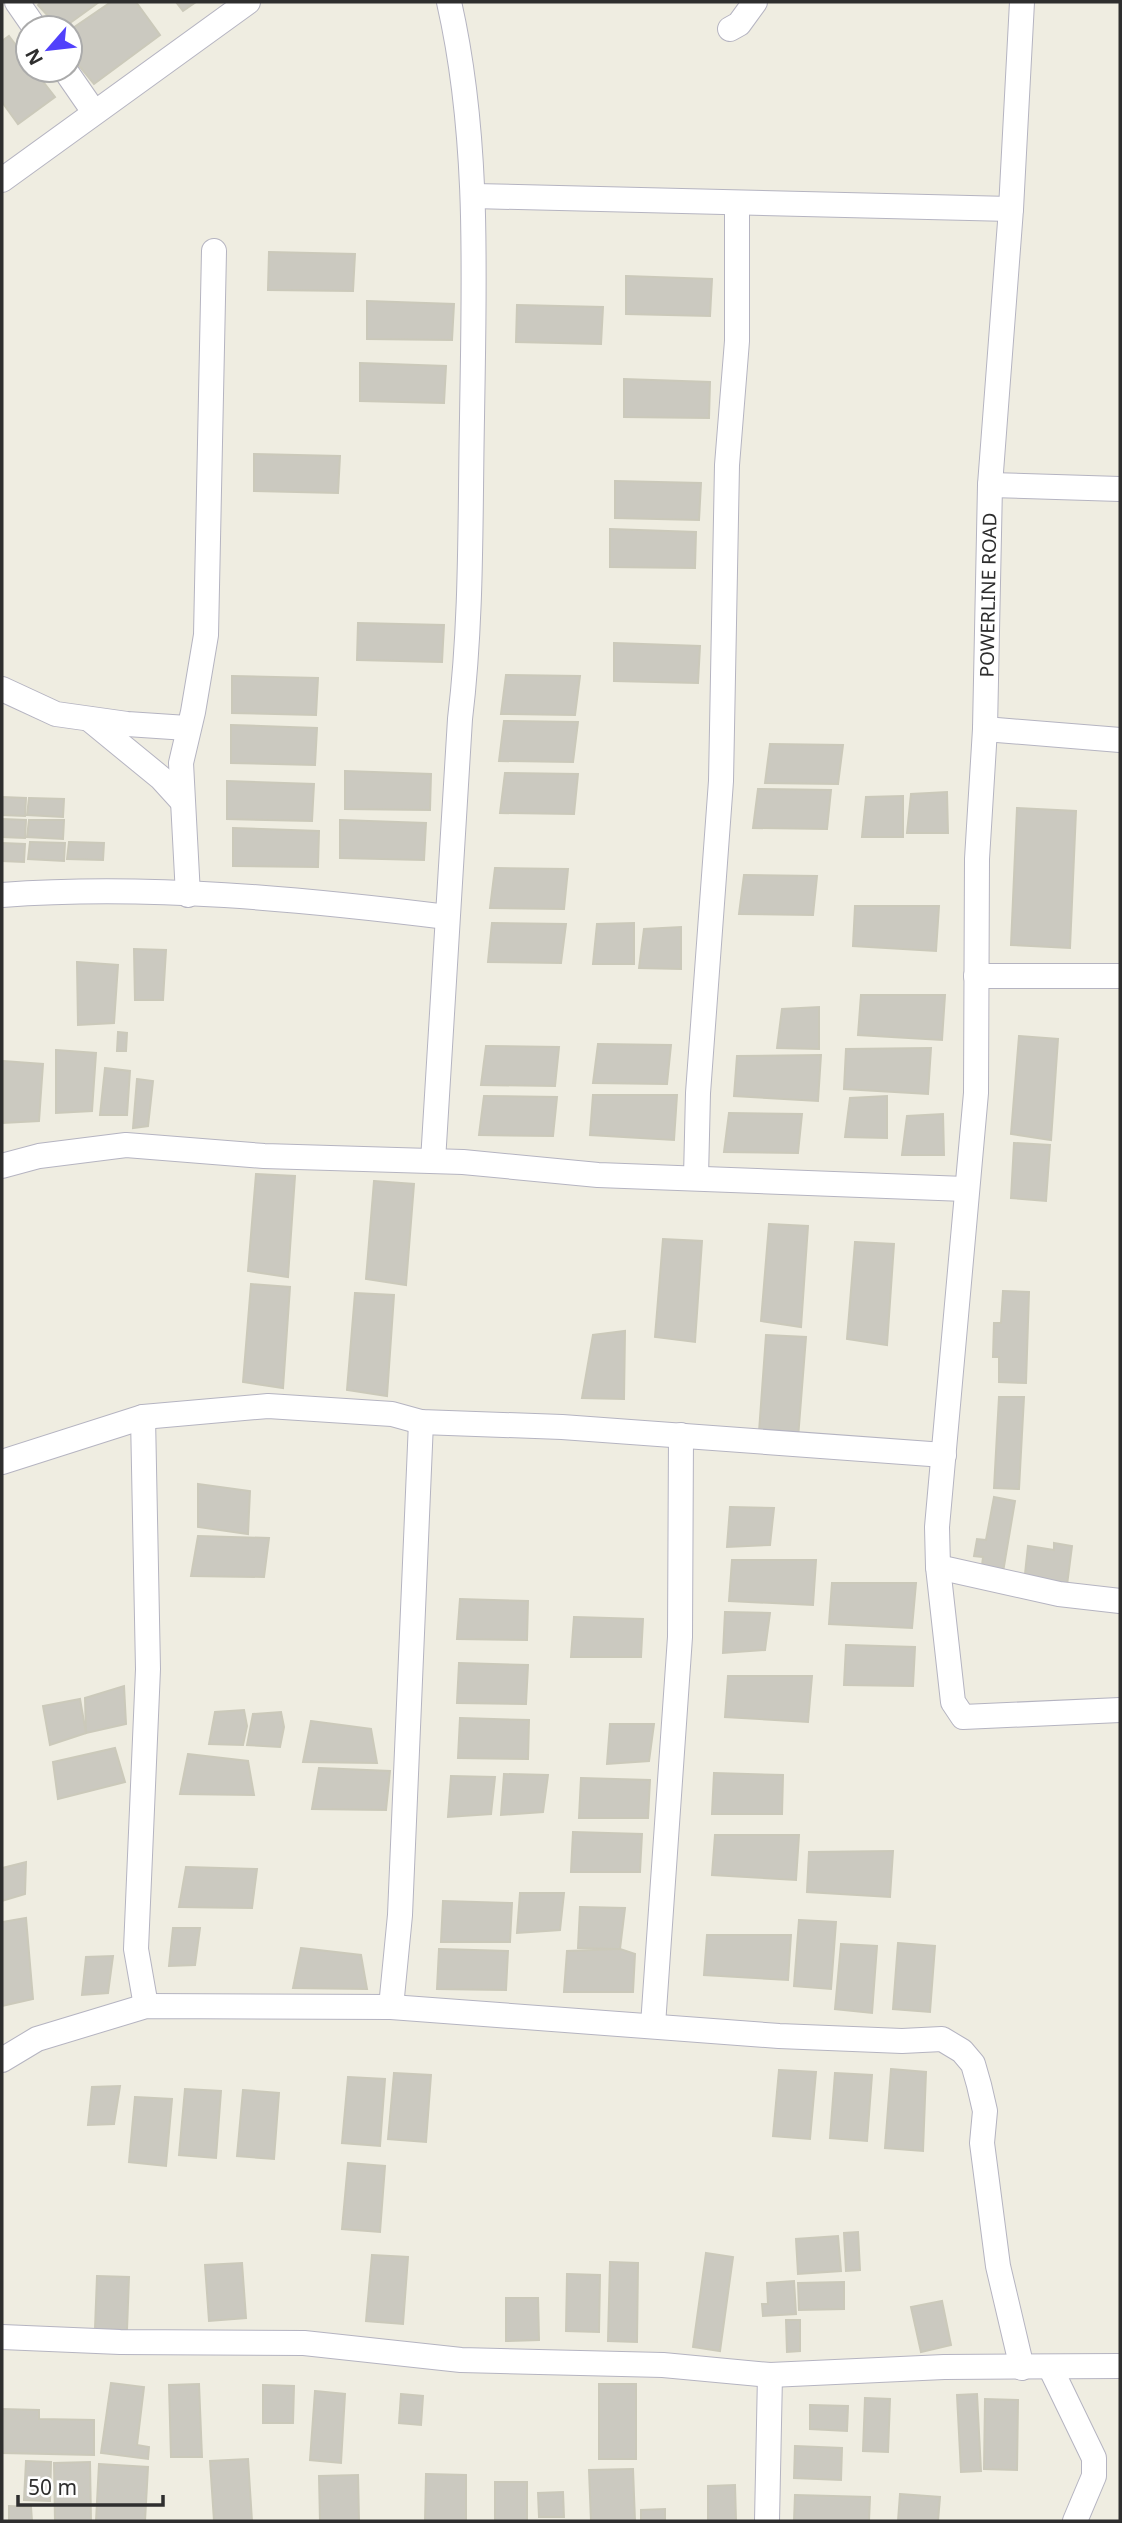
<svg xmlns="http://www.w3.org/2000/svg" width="1122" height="2523" viewBox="0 0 1122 2523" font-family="'Noto Sans',sans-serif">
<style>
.building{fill:#cbc9c0;stroke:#cbc9ba;stroke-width:2}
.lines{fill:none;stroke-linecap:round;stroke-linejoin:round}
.minor-casing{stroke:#b5b4c1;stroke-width:26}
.minor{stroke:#fff;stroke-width:24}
.labels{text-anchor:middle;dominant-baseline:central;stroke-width:7;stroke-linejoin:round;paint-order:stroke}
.street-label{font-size:19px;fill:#2e2e2e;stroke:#fff}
</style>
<rect width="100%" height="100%" fill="#efede1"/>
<g class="building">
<path d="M41 2H99L63 28H59L38 5Z"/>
<path d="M111 2H136L160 35 94 84 70 55V30Z"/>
<path d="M176 2H196L183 11Z"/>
<path d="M9 36 28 61V70H34L55 97 18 124 2 102V41Z"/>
<path d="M269 252 355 254 353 291 268 290Z"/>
<path d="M626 276 712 279 710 316 626 314Z"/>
<path d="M367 301 454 304 452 340 367 339Z"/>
<path d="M517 305 603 307 601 344 516 342Z"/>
<path d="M360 363 446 366 444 403 360 401Z"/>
<path d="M624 379 710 382 709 418 624 417Z"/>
<path d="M254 454 340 456 338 493 254 491Z"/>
<path d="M615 481 701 483 699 520 615 518Z"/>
<path d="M610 529 696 532 695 568 610 567Z"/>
<path d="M358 623 444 625 442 662 357 660Z"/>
<path d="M614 643 700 646 698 683 614 681Z"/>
<path d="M506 675 580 676 575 715 501 714Z"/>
<path d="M232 676 318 678 316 715 232 713Z"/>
<path d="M504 721 578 722 573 762 499 761Z"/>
<path d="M231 725 317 728 315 765 231 763Z"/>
<path d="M770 744 843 745 838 784 765 783Z"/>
<path d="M345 771 431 774 430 810 345 809Z"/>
<path d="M505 773 578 774 574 814 500 813Z"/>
<path d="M227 781 314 784 312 821 227 819Z"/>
<path d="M758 789 831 790 827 829 753 828Z"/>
<path d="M947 792 948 833H907L911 794Z"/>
<path d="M903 796V837H862L866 797Z"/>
<path d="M2 797 26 798 25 816 2 815Z"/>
<path d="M29 798 64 799 63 817 27 815Z"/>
<path d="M1017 808 1076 811 1070 948 1011 945Z"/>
<path d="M2 819 26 820 25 838 2 837Z"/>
<path d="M29 820H64L63 839 27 837Z"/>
<path d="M340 820 426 823 424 860 340 858Z"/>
<path d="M233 828 319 831 318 867 233 866Z"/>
<path d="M30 842 65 843 64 861 28 859Z"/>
<path d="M69 842 104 843 103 860 67 859Z"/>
<path d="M2 843 25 844 24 862 2 861Z"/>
<path d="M495 868 568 869 564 909 490 908Z"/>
<path d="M744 875 817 876 813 915 739 914Z"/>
<path d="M855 906H939L936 951 853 946Z"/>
<path d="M492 923 566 924 561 963 488 962Z"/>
<path d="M634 923V964H593L597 924Z"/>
<path d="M681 927V969L639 968 644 929Z"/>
<path d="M134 949 166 950 163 1000H135Z"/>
<path d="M77 962 118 965 114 1023 78 1025Z"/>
<path d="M861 995H945L942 1040 858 1035Z"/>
<path d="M819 1007V1049L777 1048 782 1009Z"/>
<path d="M118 1032 127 1033 126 1051H117Z"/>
<path d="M1019 1036 1058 1039 1051 1140 1011 1134Z"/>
<path d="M598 1044 671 1045 667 1084 593 1083Z"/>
<path d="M486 1046 559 1047 555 1086 481 1085Z"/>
<path d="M931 1048 928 1094 844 1089 846 1049Z"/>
<path d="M56 1050 96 1053 92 1111 56 1113Z"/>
<path d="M821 1055 818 1101 734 1096 737 1056Z"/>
<path d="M3 1061 43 1064 39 1121 3 1123Z"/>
<path d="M105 1068 130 1071 127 1115H100Z"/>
<path d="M137 1079 153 1081 148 1126 133 1128Z"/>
<path d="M593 1095H677L674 1140 590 1135Z"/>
<path d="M484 1096 557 1097 553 1136 479 1135Z"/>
<path d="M887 1096V1138L845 1137 850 1098Z"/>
<path d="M729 1113 802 1114 798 1153 724 1152Z"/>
<path d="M943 1114 944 1155H902L907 1116Z"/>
<path d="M1014 1143 1050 1145 1046 1201 1011 1198Z"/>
<path d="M256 1174 295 1176 288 1277 248 1271Z"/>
<path d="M374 1181 414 1184 406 1285 366 1279Z"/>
<path d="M769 1224 808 1226 801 1327 761 1321Z"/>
<path d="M663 1239 702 1241 695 1342 655 1337Z"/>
<path d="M855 1242 894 1244 887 1345 847 1339Z"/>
<path d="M251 1284 290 1287 283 1388 243 1382Z"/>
<path d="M1003 1291 1029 1292 1026 1383 999 1382V1357H993L994 1323H1001Z"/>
<path d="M355 1293 394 1295 387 1396 347 1390Z"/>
<path d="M625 1331 624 1399 582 1398 593 1335Z"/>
<path d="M766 1335 806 1337 798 1438 759 1432Z"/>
<path d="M999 1397H1024L1019 1489 994 1488Z"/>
<path d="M198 1484 250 1491 248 1534 198 1527Z"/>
<path d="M994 1497 1015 1501 1002 1578 981 1574 983 1557 974 1556 977 1539 986 1540Z"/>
<path d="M730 1507 774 1508 770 1545 727 1547Z"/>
<path d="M198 1536 269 1538 264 1577 191 1576Z"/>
<path d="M1054 1543 1072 1546 1067 1585 1033 1580 1034 1576 1025 1574 1028 1546 1054 1550Z"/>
<path d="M732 1560H816L813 1605 729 1601Z"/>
<path d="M832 1583H916L912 1628 829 1624Z"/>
<path d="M460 1599 528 1601 527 1640 457 1639Z"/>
<path d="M725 1612 770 1613 765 1650 723 1653Z"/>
<path d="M574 1617 643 1619 641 1657H571Z"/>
<path d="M846 1645 915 1647 913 1686 844 1685Z"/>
<path d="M459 1663 528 1665 526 1704 457 1703Z"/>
<path d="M728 1676H812L808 1722 725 1717Z"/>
<path d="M124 1686 126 1724 86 1733 85 1698Z"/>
<path d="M80 1699 86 1733 50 1745 43 1706Z"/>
<path d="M244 1710 247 1726 243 1745 209 1744 215 1712Z"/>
<path d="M281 1712 284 1727 280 1747 247 1745 253 1714Z"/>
<path d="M460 1718 529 1720 528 1759 458 1758Z"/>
<path d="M311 1721 371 1729 377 1763 303 1762Z"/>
<path d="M610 1724H654L649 1761 607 1764Z"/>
<path d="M115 1748 125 1782 58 1799 53 1762Z"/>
<path d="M188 1754 248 1761 254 1795 180 1794Z"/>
<path d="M319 1768 390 1771 386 1810 312 1809Z"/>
<path d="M714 1773 783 1775 782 1814H712Z"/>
<path d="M504 1774 548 1775 543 1812 501 1815Z"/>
<path d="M451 1776 495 1777 491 1814 448 1817Z"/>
<path d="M581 1778 650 1780 648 1818H579Z"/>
<path d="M573 1832 642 1834 640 1872H571Z"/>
<path d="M715 1835H799L796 1880 712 1875Z"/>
<path d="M893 1851 890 1897 807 1892 809 1852Z"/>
<path d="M26 1862 25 1894 2 1901V1868Z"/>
<path d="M186 1867 257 1869 252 1908 179 1907Z"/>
<path d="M520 1893H564L560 1930 517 1933Z"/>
<path d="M443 1901 512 1903 510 1942H441Z"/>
<path d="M580 1907 625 1908 620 1949 578 1948Z"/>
<path d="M26 1918 33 1999 2 2006V1922Z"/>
<path d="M799 1920 836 1922 831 1989 794 1986Z"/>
<path d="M173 1928H200L195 1965 169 1966Z"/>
<path d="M707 1935H791L788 1980 704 1975Z"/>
<path d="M898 1943 935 1946 930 2012 893 2009Z"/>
<path d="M841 1944 877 1946 872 2013 835 2009Z"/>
<path d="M301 1948 361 1955 367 1989 293 1988Z"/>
<path d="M439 1949 508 1951 506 1990 437 1989Z"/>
<path d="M620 1949 635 1954 633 1992H564L567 1951Z"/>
<path d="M113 1956 108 1993 82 1995 86 1957Z"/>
<path d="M891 2069 926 2072 923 2151 885 2148Z"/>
<path d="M779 2070 816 2072 810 2139 773 2136Z"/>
<path d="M394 2073 431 2075 426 2142 388 2139Z"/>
<path d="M835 2073 872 2075 867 2141 830 2138Z"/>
<path d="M348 2077 385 2079 380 2146 342 2143Z"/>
<path d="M120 2086 114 2124 88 2125 92 2087Z"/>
<path d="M185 2089 221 2091 216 2158 179 2155Z"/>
<path d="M243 2090 279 2093 274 2159 237 2156Z"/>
<path d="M135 2097 172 2099 166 2166 129 2162Z"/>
<path d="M348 2163 385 2166 380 2232 342 2229Z"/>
<path d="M858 2232 860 2270 846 2271 844 2233Z"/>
<path d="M838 2236 841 2271 798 2274 796 2239Z"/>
<path d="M706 2253 733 2257 720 2351 693 2347Z"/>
<path d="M372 2255 408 2257 403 2324 366 2321Z"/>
<path d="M610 2262 638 2263 637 2342 608 2341Z"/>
<path d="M242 2263 246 2318 209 2321 205 2265Z"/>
<path d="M567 2274 600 2275 599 2332 566 2331Z"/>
<path d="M97 2276 129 2277 127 2330 95 2329Z"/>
<path d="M794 2281 796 2314 763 2316 762 2304H768L767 2283Z"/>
<path d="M844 2282V2309L799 2310 798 2283Z"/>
<path d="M506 2298H538L539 2340 506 2341Z"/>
<path d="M942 2301 951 2345 921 2352 911 2307Z"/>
<path d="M786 2320H800V2351L787 2352Z"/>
<path d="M111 2383 144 2387 137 2445 149 2447 148 2459 101 2453Z"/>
<path d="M199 2384 202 2457H171L169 2385Z"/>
<rect x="599" y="2384" width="37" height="75"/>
<path d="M263 2385 294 2386 293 2423H263Z"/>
<path d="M315 2391 345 2394 341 2463 310 2460Z"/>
<path d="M401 2394 423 2396 421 2425 399 2423Z"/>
<path d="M977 2394 981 2471 961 2472 957 2395Z"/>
<path d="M865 2398 890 2399 888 2452 863 2451Z"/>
<path d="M985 2399 1018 2400 1017 2470 984 2469Z"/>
<path d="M810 2405 848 2406 847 2431 810 2429Z"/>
<path d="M2 2409 39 2410V2419L94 2420V2455L2 2453Z"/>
<path d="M795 2446 842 2448 841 2480 794 2478Z"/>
<path d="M248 2459 252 2521H214L210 2461Z"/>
<path d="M26 2461 51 2462 50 2501 24 2500Z"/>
<path d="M90 2462 91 2521H55L54 2463Z"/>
<path d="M99 2464 148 2467 145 2521H96Z"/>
<path d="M633 2469 635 2521H591L589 2470Z"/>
<path d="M426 2474 466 2475V2521H425Z"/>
<path d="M358 2475 359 2521H320L319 2476Z"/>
<rect x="495" y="2482" width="32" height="39"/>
<path d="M735 2485 736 2521H708V2486Z"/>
<path d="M563 2492 564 2517H539L538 2493Z"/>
<path d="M900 2494 940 2497 938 2521H898Z"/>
<path d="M795 2495 870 2497 869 2521H794Z"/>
<path d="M9 2506 31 2507 32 2521H9Z"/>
<path d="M665 2509V2521H641V2510Z"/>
</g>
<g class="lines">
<defs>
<g id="minor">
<path d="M17 2 35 28"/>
<path d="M1022 2 1011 209 990 485 985 729 977 859 976 1093 937 1527 938 1567 953 1702 963 1717 1120 1710"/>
<path d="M730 29 739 24 755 2"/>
<path d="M65 70 94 112"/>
<path d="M2 180 248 2"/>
<path d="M474 196 1011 209"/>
<path d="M990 485 1120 489"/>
<path d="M2 689 56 714 127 724 187 728"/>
<path d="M89 719 161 778 181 800"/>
<path d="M985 729 1120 740"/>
<path d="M2 895C149 884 301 899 447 917"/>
<path d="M188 895 181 763 193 712 206 635 214 251"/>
<path d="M976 976H1120"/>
<path d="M433 1161 460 719C472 620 470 519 472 418 474 279 480 138 449 2"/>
<path d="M2 1166 39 1156 126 1145 264 1156 463 1162 598 1175 965 1189"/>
<path d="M696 1177 698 1093 721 781 727 465 737 341V205"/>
<path d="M143 1417 148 1669 136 1949 146 2006"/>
<path d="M2 1462 143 1417 268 1406 392 1414 421 1422 562 1427 944 1455"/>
<path d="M938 1567 1059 1594 1120 1601"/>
<path d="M391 2007 400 1915 421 1422"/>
<path d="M653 2025 680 1637 681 1435"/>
<path d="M2 2060 37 2039 146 2006 391 2007 779 2036 902 2041 942 2039 962 2051 973 2064 979 2085 985 2111 982 2143 998 2266 1022 2368"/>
<path d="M2 2337 120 2342 304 2343 461 2360 663 2365 770 2375 944 2367 1120 2366"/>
<path d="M1050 2367 1094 2458V2476L1075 2521"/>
<path d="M767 2521 770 2375"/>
</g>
</defs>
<use href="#minor" class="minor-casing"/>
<use href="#minor" class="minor"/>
</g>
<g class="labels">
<g class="street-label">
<text transform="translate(988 595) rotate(-89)">POWERLINE ROAD</text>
</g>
</g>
<rect width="1122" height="2523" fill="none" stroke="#2e2e2e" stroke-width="7"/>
<g transform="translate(49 49) rotate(242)"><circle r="33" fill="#ffffff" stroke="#ababab" stroke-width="2"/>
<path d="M0-5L12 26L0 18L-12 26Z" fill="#5141fb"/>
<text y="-10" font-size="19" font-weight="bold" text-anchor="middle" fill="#2e2e2e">N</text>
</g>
<path d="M18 2495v10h145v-10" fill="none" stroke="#2e2e2e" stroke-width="3.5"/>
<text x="28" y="2495" font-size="21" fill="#2e2e2e" stroke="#ffffff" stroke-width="5" paint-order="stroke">50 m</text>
</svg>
